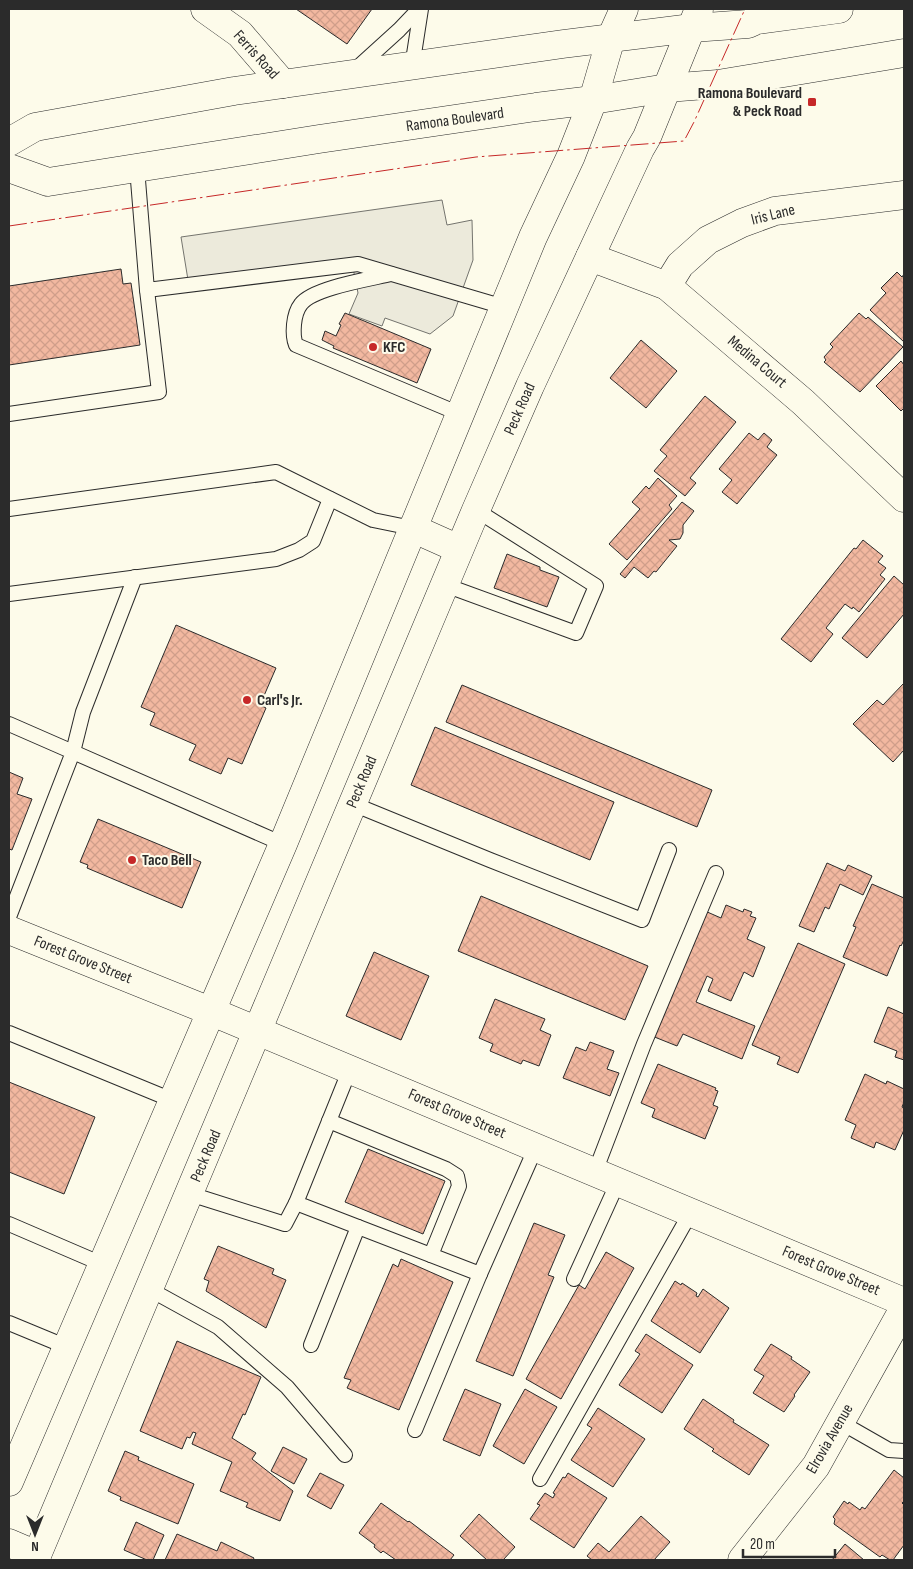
<svg xmlns="http://www.w3.org/2000/svg" width="913" height="1569" viewBox="0 0 913 1569" font-family="'Sofia Sans Condensed',sans-serif">
<style>
.parking{fill:#eceadb;stroke:#74746e}
.building{fill:url(#building-cross-hatch);stroke:#2b2b2b}
.lines{fill:none;stroke-linecap:round;stroke-linejoin:round}
.lane-casing{stroke:#2b2b2b;stroke-width:16}
.street-casing{stroke:#2b2b2b;stroke-width:29}
.secondary-casing{stroke:#2b2b2b;stroke-width:29}
.primary-casing{stroke:#2b2b2b;stroke-width:29}
.lane{stroke:#fdfbea;stroke-width:14}
.street{stroke:#fdfbea;stroke-width:28}
.secondary{stroke:#fdfbea;stroke-width:28}
.primary{stroke:#fdfbea;stroke-width:28}
.power{stroke:#c62828;stroke-width:1;stroke-dasharray:18 4 2.5 4;stroke-linecap:butt}
.poi-dot{fill:#c62828;stroke:#fdfbea;stroke-width:2}
.labels{text-anchor:middle;dominant-baseline:central;stroke-width:4;stroke-linejoin:round;paint-order:stroke}
.street-label{font-size:16px;fill:#2b2b2b;stroke:#fdfbea}
.poi-label{font-size:16px;font-weight:bold;fill:#2b2b2b;stroke:#fdfbea;text-anchor:start}
</style>
<defs>
<pattern id="building-cross-hatch" width="8" height="8" patternUnits="userSpaceOnUse" patternTransform="scale(1.25)"><rect width="8" height="8" fill="#f2b8a0"/><path d="M0 0l8 8M0 8l8-8" fill="none" stroke="#d09e8a"/></pattern>
</defs>
<rect width="100%" height="100%" fill="#fdfbea"/>
<path class="parking" d="M442 200 447 225 472 220 473 260 453 316 430 334 385 318 382 326 349 314 358 293 351 258 188 280 181 237Z"/>
<g class="building">
<path d="M296 9H372L347 44Z"/>
<path d="M121 269 123 284 131 283 140 345 9 365V286Z"/>
<path d="M897 272 902 277 904 274V342L870 310 886 293 881 288Z"/>
<path d="M345 313 431 349 417 383 333 348 334 346 322 340 325 331 336 336 341 325 339 324Z"/>
<path d="M859 313 866 319 868 317 903 347 860 392 824 362 826 360 824 357 833 347 830 344Z"/>
<path d="M641 340 677 371 646 408 610 378Z"/>
<path d="M901 361 904 365V408L901 411 876 386Z"/>
<path d="M705 396 736 422 690 478 696 483 685 496 654 471 667 456 660 450Z"/>
<path d="M749 433 758 440 764 433 772 440 767 447 777 455 737 504 722 492 732 480 719 469Z"/>
<path d="M658 478 677 496 669 505 672 509 627 560 609 544 640 509 632 502 646 486 649 489Z"/>
<path d="M682 502 694 511 683 525V533L680 539 669 540 677 546 656 572 654 571 648 578 634 567 625 578 620 574Z"/>
<path d="M863 540 883 556 878 562 886 568 880 575 885 579 859 612 853 607 852 609 845 604 826 628 833 634 811 662 781 639 854 548 856 549Z"/>
<path d="M507 554 540 567V570L559 577 547 607 494 588Z"/>
<path d="M894 576 904 585V614L867 658 842 638Z"/>
<path d="M176 625 276 668 260 705 266 708 242 764 228 758 221 774 189 760 196 745 150 725 155 713 141 707Z"/>
<path d="M904 683V750L893 762 853 724 877 700 883 705Z"/>
<path d="M462 685 712 790 697 827 446 722Z"/>
<path d="M435 727 614 802 590 860 411 785Z"/>
<path d="M9 772 23 778 17 794 32 799 12 850 9 849Z"/>
<path d="M98 819 201 862 182 908 87 868 88 865 80 862Z"/>
<path d="M827 863 845 871 848 865 872 876 863 895 840 884 829 909 825 907 814 932 799 926Z"/>
<path d="M872 884 904 898V940L901 946 900 945 887 976 843 957 856 927 853 926Z"/>
<path d="M481 896 648 966 625 1020 458 951Z"/>
<path d="M726 905 743 912 744 909 752 912 750 916 756 918 747 939 765 947 753 977 744 972 731 1001 708 991 713 979 707 976 696 1002 755 1026 742 1059 683 1034 677 1046 652 1036 705 911 721 918Z"/>
<path d="M798 943 845 964 798 1073 777 1064 780 1057 752 1045Z"/>
<path d="M374 952 429 976 401 1040 346 1016Z"/>
<path d="M495 999 545 1019 540 1030 551 1035 539 1066 523 1060 521 1064 490 1051 493 1044 479 1038Z"/>
<path d="M888 1007 904 1014V1060L895 1057 897 1051 874 1042Z"/>
<path d="M590 1042 614 1051 607 1069 619 1073 610 1096 563 1078 576 1047 586 1051Z"/>
<path d="M658 1064 716 1088 715 1090 718 1091 713 1105 718 1107 705 1139 652 1117 655 1109 641 1103Z"/>
<path d="M865 1074 886 1084 887 1081 904 1089V1102L902 1107 904 1108V1130L895 1150 876 1142 874 1148 851 1138 856 1125 845 1120Z"/>
<path d="M9 1082 95 1117 64 1194 9 1172Z"/>
<path d="M368 1149 445 1181 423 1234 345 1202Z"/>
<path d="M534 1223 565 1235 548 1275 554 1277 513 1376 476 1361Z"/>
<path d="M218 1246 274 1269 272 1274 286 1280 266 1328 206 1291 209 1281 204 1279Z"/>
<path d="M606 1252 634 1268 561 1399 526 1379 579 1285 585 1289Z"/>
<path d="M401 1259 453 1282 399 1410 347 1388 351 1380 344 1378 393 1264 398 1267Z"/>
<path d="M675 1281 681 1285 682 1283 697 1293 696 1296 698 1297 703 1289 729 1308 700 1353 651 1321Z"/>
<path d="M646 1334 693 1365 662 1413 619 1385 640 1354 635 1351Z"/>
<path d="M177 1341 261 1377 245 1415 243 1414 232 1438 256 1453 252 1459 293 1491 280 1521 246 1507 248 1503 220 1491 232 1462 192 1444 196 1433 193 1432 190 1438 187 1437 182 1449 140 1431Z"/>
<path d="M771 1344 792 1357 791 1359 810 1372 794 1395 795 1396 784 1412 753 1393 764 1376 754 1370Z"/>
<path d="M465 1389 501 1404 480 1456 443 1440Z"/>
<path d="M525 1389 557 1407 524 1464 493 1446Z"/>
<path d="M703 1399 734 1420 733 1422 769 1445 749 1475 712 1451 714 1449 684 1429Z"/>
<path d="M598 1408 645 1439 613 1487 571 1460 592 1428 587 1425Z"/>
<path d="M283 1447 307 1459 294 1484 271 1471Z"/>
<path d="M125 1451 139 1457 138 1460 194 1484 178 1524 120 1500 121 1497 108 1491Z"/>
<path d="M894 1470 904 1478V1501L902 1503 904 1505V1545L893 1560H890L882 1555 880 1557 834 1524 835 1519 833 1517 844 1501 848 1504 849 1502 860 1510 862 1507 865 1509Z"/>
<path d="M320 1473 344 1485 331 1509 307 1496Z"/>
<path d="M568 1473 607 1498 574 1548 530 1519 540 1505 537 1504 545 1493 553 1498 555 1494 553 1493 563 1477 565 1478Z"/>
<path d="M381 1503 408 1522 409 1521 413 1524 454 1555 450 1560H396L383 1551 381 1553 374 1547 375 1545 359 1533Z"/>
<path d="M479 1514 515 1547 503 1560H487L460 1536Z"/>
<path d="M641 1516 670 1542 654 1560H592L587 1556 598 1543 609 1552Z"/>
<path d="M136 1522 164 1535 153 1560H147L124 1550Z"/>
<path d="M177 1534 217 1551 221 1542 254 1558 253 1560H165Z"/>
<path d="M845 1544 864 1560H832Z"/>
</g>
<g class="lines">
<defs>
<g id="lane">
<path d="M412 67 421 9"/>
<path d="M356 69 399 30 419 9"/>
<path d="M137 168 147 290 358 264 504 307"/>
<path d="M391 274C370 279 313 288 301 304 293 314 292 335 296 345L460 414"/>
<path d="M9 414 159 392 147 290"/>
<path d="M9 509 276 472 373 520 412 528"/>
<path d="M135 577 83 712 73 752 283 844"/>
<path d="M445 585 576 633 596 586 476 510"/>
<path d="M9 594 276 559 299 550 313 541 330 499"/>
<path d="M9 724 73 752 9 917"/>
<path d="M353 804 490 860 642 920 669 850"/>
<path d="M9 1033 172 1100"/>
<path d="M350 1069 296 1203 480 1274 536 1147"/>
<path d="M329 1121 446 1169 457 1176 459 1186 431 1255"/>
<path d="M595 1172 644 1044 716 873"/>
<path d="M190 1194 285 1224 296 1203"/>
<path d="M9 1224 102 1264"/>
<path d="M574 1279 618 1182"/>
<path d="M149 1289 218 1327 287 1387 345 1455"/>
<path d="M9 1323 67 1347"/>
<path d="M311 1345 358 1227"/>
<path d="M840 1422 889 1450 904 1451"/>
<path d="M415 1430 480 1274"/>
<path d="M540 1479 691 1212"/>
</g>
<g id="street">
<path d="M205 9 240 34 283 84"/>
<path d="M590 257 667 286 803 402 904 498"/>
<path d="M667 286 680 265 708 240 742 223 775 211 904 195"/>
<path d="M9 930 210 1011 904 1302"/>
<path d="M742 1560 816 1466 904 1308"/>
</g>
<g id="secondary">
<path d="M412 528 459 549"/>
<path d="M9 1482 283 844 533 237 571 156 593 100 611 38 624 9"/>
<path d="M9 1543 37 1555"/>
<path d="M35 1560 476 510 530 386 640 149 647 137 699 9"/>
</g>
<g id="primary">
<path d="M9 142 35 127 234 91 563 44 692 28 748 24 757 20 839 9"/>
<path d="M9 168 48 182 319 139 536 107 593 100 667 88 718 84 904 53"/>
</g>
</defs>
<use href="#lane" class="lane-casing"/>
<use href="#street" class="street-casing"/>
<use href="#secondary" class="secondary-casing"/>
<use href="#primary" class="primary-casing"/>
<use href="#lane" class="lane"/>
<use href="#street" class="street"/>
<use href="#secondary" class="secondary"/>
<use href="#primary" class="primary"/>
<path class="power" d="M9 226 476 157 684 141 694 122 745 9"/>
</g>
<g class="poi-dot">
<rect x="807" y="97" width="10" height="10" rx="2.5"/>
<circle cx="373" cy="347" r="5"/>
<circle cx="247" cy="700" r="5"/>
<circle cx="132" cy="860" r="5"/>
</g>
<g class="labels">
<g class="street-label">
<text transform="translate(256 55) rotate(48)">Ferris Road</text>
<text transform="translate(455 120) rotate(-8)">Ramona Boulevard</text>
<text transform="translate(773 215) rotate(-14)">Iris Lane</text>
<text transform="translate(757 362) rotate(40)">Medina Court</text>
<text transform="translate(520 409) rotate(-66)">Peck Road</text>
<text transform="translate(362 782) rotate(-67)">Peck Road</text>
<text transform="translate(83 960) rotate(22)">Forest Grove Street</text>
<text transform="translate(457 1114) rotate(23)">Forest Grove Street</text>
<text transform="translate(206 1156) rotate(-67)">Peck Road</text>
<text transform="translate(831 1271) rotate(23)">Forest Grove Street</text>
<text transform="translate(830 1439) rotate(-60)">Elrovia Avenue</text>
</g>
<g class="poi-label">
<text x="802" y="93" text-anchor="end">Ramona Boulevard<tspan x="802" dy="18">&amp; Peck Road</tspan></text>
<text x="383" y="347">KFC</text>
<text x="257" y="700">Carl's Jr.</text>
<text x="142" y="860">Taco Bell</text>
</g>
</g>
<rect width="913" height="1569" fill="none" stroke="#2b2b2b" stroke-width="20"/>
<g transform="translate(35 1534) rotate(180)" stroke="#fdfbea" stroke-width="4" paint-order="stroke">
<path d="M0-4L9 19L0 12L-9 19Z" fill="#2b2b2b"/>
<text y="-8" font-size="14" font-weight="bold" text-anchor="middle" fill="#2b2b2b">N</text>
</g>
<path d="M743 1549v8h92v-8" fill="none" stroke="#2b2b2b" stroke-width="2.5"/>
<text x="750" y="1549" font-size="15" fill="#2b2b2b" stroke="#fdfbea" stroke-width="4" paint-order="stroke">20 m</text>
</svg>
